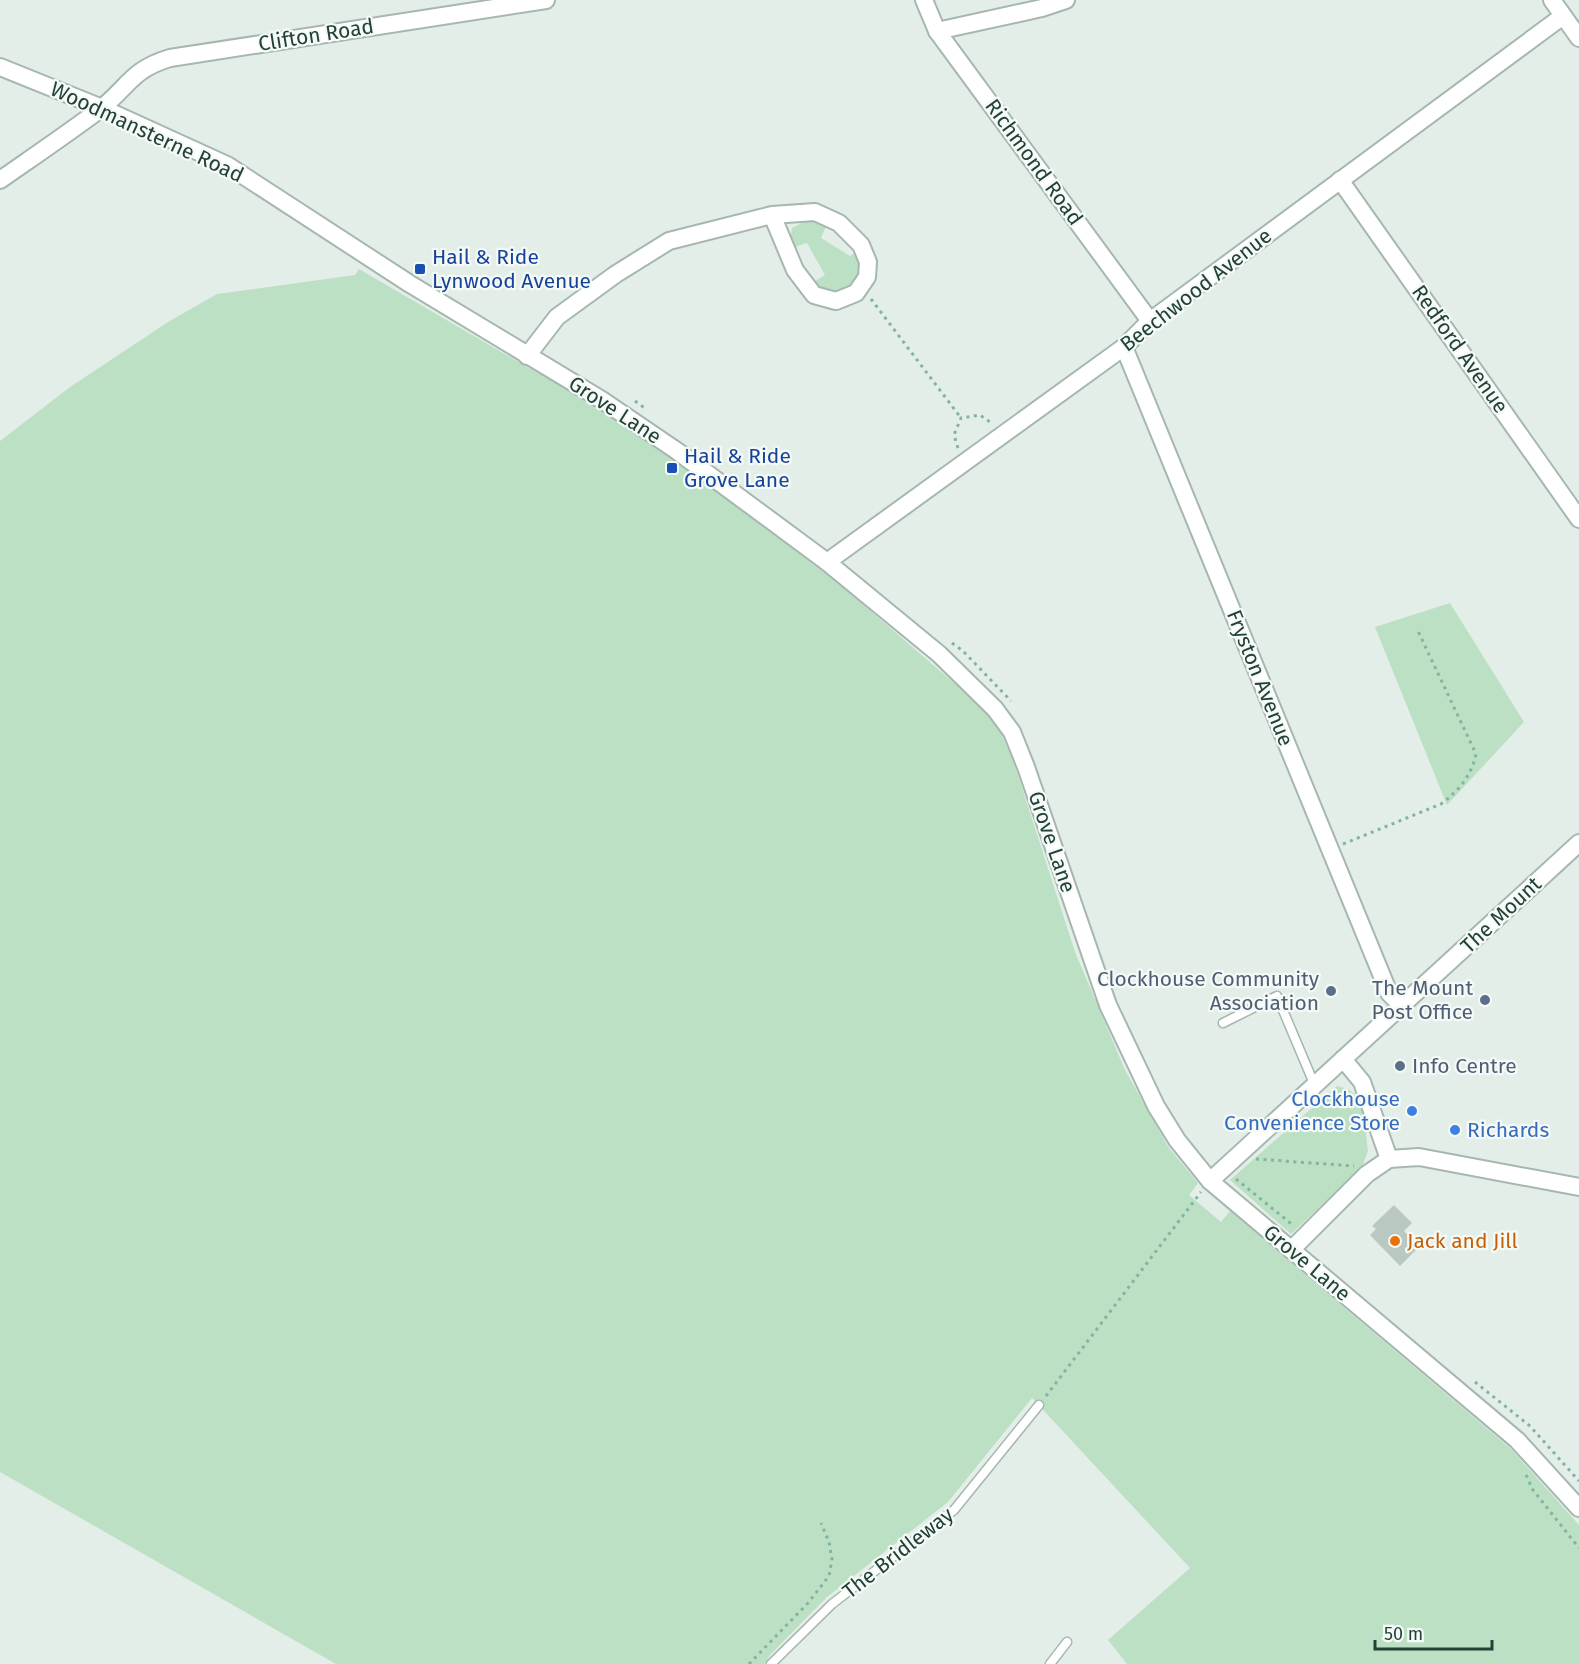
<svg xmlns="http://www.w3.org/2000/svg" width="1579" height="1664" viewBox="0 0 1579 1664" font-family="'Fira Sans',sans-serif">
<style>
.green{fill:#bce0c4}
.building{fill:#b9c9c2}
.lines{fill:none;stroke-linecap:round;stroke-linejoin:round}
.lane-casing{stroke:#a6b7b0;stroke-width:11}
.street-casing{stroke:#a6b7b0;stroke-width:20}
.path{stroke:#83b3a2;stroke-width:3;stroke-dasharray:3 4.5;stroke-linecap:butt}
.lane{stroke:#fff;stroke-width:8}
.street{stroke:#fff;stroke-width:16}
.transit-dot{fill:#1a4fb4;stroke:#f5faf7;stroke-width:2}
.service-dot{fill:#5c6f8a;stroke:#f5faf7;stroke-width:2}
.shop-dot{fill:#3f7fe0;stroke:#f5faf7;stroke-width:2}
.food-dot{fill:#e8710a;stroke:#f5faf7;stroke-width:2}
.labels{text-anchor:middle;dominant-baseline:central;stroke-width:4.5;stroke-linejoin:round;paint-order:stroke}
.street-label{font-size:21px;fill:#224137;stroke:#f5faf7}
.transit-label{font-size:21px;fill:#164399;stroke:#f5faf7;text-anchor:start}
.service-label{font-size:21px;fill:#4e5e75;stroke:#f5faf7;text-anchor:end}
.shop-label{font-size:21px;fill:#366cbe;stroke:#f5faf7;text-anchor:end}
.food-label{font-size:21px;fill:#c56008;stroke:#f5faf7;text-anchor:start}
</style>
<rect width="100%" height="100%" fill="#e4eee9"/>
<g class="green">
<path d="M817 220 827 224 821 238 850 256 857 252C858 256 861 262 861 266 862 284 839 298 823 291 819 290 815 285 812 283L825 275 807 243 792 248 790 242 792 228 804 222Z"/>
<path d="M359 269 522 364 626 422 822 569 976 702 996 722 1013 760 1075 952 1125 1070 1169 1148 1198 1183 1189 1195 1221 1222 1230 1211 1512 1450 1579 1525V1664H1127L1108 1640 1190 1568 1032 1398 948 1502 827 1597 769 1656 765 1664H336L0 1472V441L70 387 168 322 217 294 355 275Z"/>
<path d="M1450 603 1524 722 1447 805 1375 627Z"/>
<path d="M1337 1086 1348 1089 1357 1096 1363 1108 1368 1151 1362 1167 1291 1234 1230 1180Z"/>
</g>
<path class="building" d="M1394 1205 1412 1223 1404 1231 1419 1247 1400 1266 1370 1235 1376 1229 1372 1226Z"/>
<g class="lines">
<defs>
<g id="lane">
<path d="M1223 1023 1277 996 1315 1086"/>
<path d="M771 1664 832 1604 954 1510 1039 1405"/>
<path d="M1050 1664 1067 1642"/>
</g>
<g id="street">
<path d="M924 0 937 31 1150 321"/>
<path d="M1552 0 1579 38"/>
<path d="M937 31 1042 8 1066 0"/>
<path d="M0 67 102 108 227 165 410 284 602 400 677 451 827 562 939 654 995 709 1012 732 1026 767 1108 1005 1156 1106 1177 1140 1210 1181 1517 1440 1579 1508"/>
<path d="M0 180C33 157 67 134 99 110 128 88 130 70 170 58L546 0"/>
<path d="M1340 180 1579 519"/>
<path d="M1124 347 1389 993 1402 1006"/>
<path d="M527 356 557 317 616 274 669 241 772 215 815 212 839 223 861 245 868 262 867 277 856 293 836 301 814 295 795 270 772 215"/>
<path d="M827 562 1124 347 1150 321 1563 16"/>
<path d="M1343 1059 1362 1082 1389 1159"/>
<path d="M1210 1181 1579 843"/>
<path d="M1291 1250 1367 1174 1389 1159 1419 1157 1579 1187"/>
</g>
</defs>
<use href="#lane" class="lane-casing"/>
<use href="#street" class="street-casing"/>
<g class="path">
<path d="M871 299 961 418"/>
<path d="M635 401 646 409"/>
<path d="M958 448 954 435 961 418 980 415 993 424"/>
<path d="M952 643 963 651 1011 701"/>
<path d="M1343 844 1441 804C1459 790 1471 777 1476 754L1417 629"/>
<path d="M1256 1159 1354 1166"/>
<path d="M1236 1179 1294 1226"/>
<path d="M1475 1382 1530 1426 1579 1481"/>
<path d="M1046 1396 1201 1192"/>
<path d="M1526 1475 1533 1490 1579 1548"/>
<path d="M749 1664 808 1603 829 1576 832 1559 829 1542 821 1523"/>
</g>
<use href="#lane" class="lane"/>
<use href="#street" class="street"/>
</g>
<g class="transit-dot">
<rect x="414" y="263" width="12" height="12" rx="3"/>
<rect x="666" y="462" width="12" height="12" rx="3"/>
</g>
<g class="service-dot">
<circle cx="1331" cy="991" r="6"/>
<circle cx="1485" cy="1000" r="6"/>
<circle cx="1400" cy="1066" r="6"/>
</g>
<g class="shop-dot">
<circle cx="1412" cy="1111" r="6"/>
<circle cx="1455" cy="1130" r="6"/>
</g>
<circle class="food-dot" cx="1395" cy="1241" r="6"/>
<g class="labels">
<g class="street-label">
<text transform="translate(316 35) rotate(-9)">Clifton Road</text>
<text transform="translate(147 132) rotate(25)">Woodmansterne Road</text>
<text transform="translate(1034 162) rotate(54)">Richmond Road</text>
<text transform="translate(1196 290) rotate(-38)">Beechwood Avenue</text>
<text transform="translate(1460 349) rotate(55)">Redford Avenue</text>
<text transform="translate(615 410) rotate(33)">Grove Lane</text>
<text transform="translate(1260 678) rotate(68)">Fryston Avenue</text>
<text transform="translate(1052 842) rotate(71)">Grove Lane</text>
<text transform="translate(1501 915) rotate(-43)">The Mount</text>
<text transform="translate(1307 1263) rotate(40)">Grove Lane</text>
<text transform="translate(898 1553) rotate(-38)">The Bridleway</text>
</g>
<g class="transit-label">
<text x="432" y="257">Hail &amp; Ride<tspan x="432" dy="24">Lynwood Avenue</tspan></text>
<text x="684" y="456">Hail &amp; Ride<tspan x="684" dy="24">Grove Lane</tspan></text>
</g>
<g class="service-label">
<text x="1319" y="979">Clockhouse Community<tspan x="1319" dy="24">Association</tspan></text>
<text x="1473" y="988">The Mount<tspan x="1473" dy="24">Post Office</tspan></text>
<text x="1412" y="1066" text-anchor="start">Info Centre</text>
</g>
<g class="shop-label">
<text x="1400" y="1099">Clockhouse<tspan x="1400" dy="24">Convenience Store</tspan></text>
<text x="1467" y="1130" text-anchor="start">Richards</text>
</g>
<g class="food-label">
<text x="1407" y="1241">Jack and Jill</text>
</g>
</g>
<path d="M1375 1640v9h117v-9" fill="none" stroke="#224137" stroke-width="3"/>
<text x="1384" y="1640" font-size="18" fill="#224137" stroke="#f5faf7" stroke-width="4.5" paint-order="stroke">50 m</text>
</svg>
